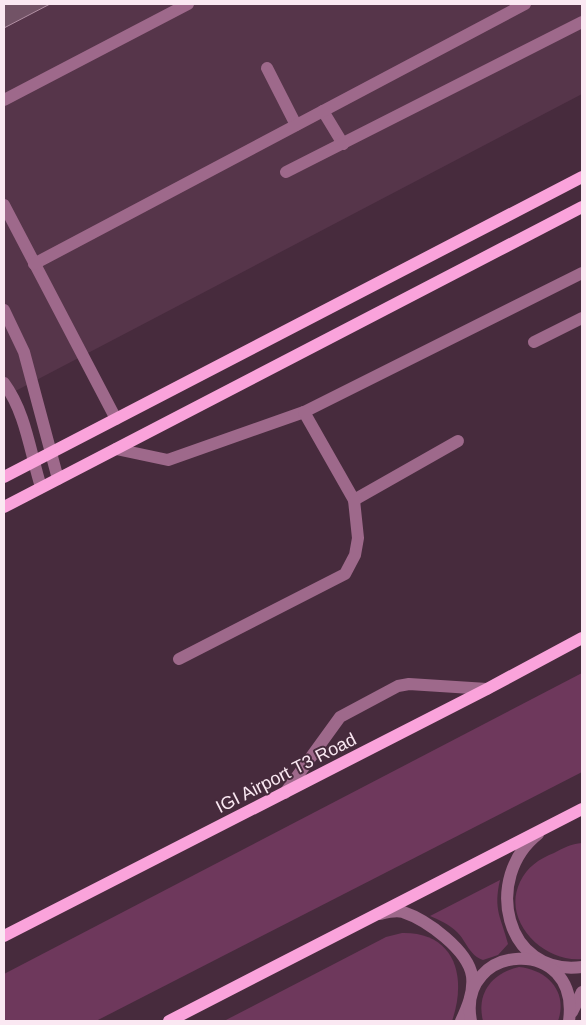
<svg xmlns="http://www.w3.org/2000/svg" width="586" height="1025" viewBox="0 0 586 1025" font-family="Helvetica,sans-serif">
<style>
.built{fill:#56354a}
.green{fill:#6e385c}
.building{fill:#725366;stroke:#b18fa3}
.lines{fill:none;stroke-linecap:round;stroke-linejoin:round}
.minor{stroke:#9e698b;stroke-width:12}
.major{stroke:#faa3db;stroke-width:12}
.labels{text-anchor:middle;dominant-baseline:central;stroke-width:4;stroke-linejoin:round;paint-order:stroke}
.street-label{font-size:18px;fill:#fae8f2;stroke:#472b3d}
</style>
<rect width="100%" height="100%" fill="#472b3d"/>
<path class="built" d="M4 4H582V94L4 397Z"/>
<g class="green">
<path d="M582 673V772L96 1021H4V974Z"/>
<path d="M582 843V959C544 963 501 921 520 882 527 867 539 859 554 853 563 848 571 844 582 843Z"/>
<path d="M500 880C493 910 501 917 508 944L498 955 483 960C469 955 467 942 457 932 449 924 439 920 430 916Z"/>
<path d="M402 933C456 932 467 978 452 1021H224L386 937Z"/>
<path d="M519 967C548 970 568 992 558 1021H483C476 993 492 973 519 967Z"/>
</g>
<path class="building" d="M4 4H50L4 28Z"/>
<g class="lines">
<g class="minor">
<path d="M267 68 296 125"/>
<path d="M4 100 188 4"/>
<path d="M323 111 343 144"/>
<path d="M286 172 582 22"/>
<path d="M4 205 116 419"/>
<path d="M34 264 525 4"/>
<path d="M4 310 24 352 58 479"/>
<path d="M534 342 582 318"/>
<path d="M4 383C26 413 30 452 41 487"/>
<path d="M116 449 168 460 304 412 582 273"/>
<path d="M354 500 458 441"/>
<path d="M179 659 345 574 355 555 358 538 354 500 304 412"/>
<path d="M285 793 340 717 398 686 409 684 487 689"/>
<path d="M538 834C483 877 504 977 582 967"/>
<path d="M380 914C388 912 395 910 403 912 427 920 468 950 472 976 474 992 467 1008 461 1021"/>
<path d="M572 1012 582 992"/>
<path d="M471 1021C456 942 581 934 569 1021"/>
</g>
<g class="major">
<path d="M4 477 582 177"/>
<path d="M4 507 582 207"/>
<path d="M4 936 487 689 582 638"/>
<path d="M169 1021 582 809"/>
</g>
</g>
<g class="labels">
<g class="street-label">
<text transform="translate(286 773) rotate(-27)">IGI Airport T3 Road</text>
</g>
</g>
<rect width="586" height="1025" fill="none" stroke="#fae8f2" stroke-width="10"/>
</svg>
